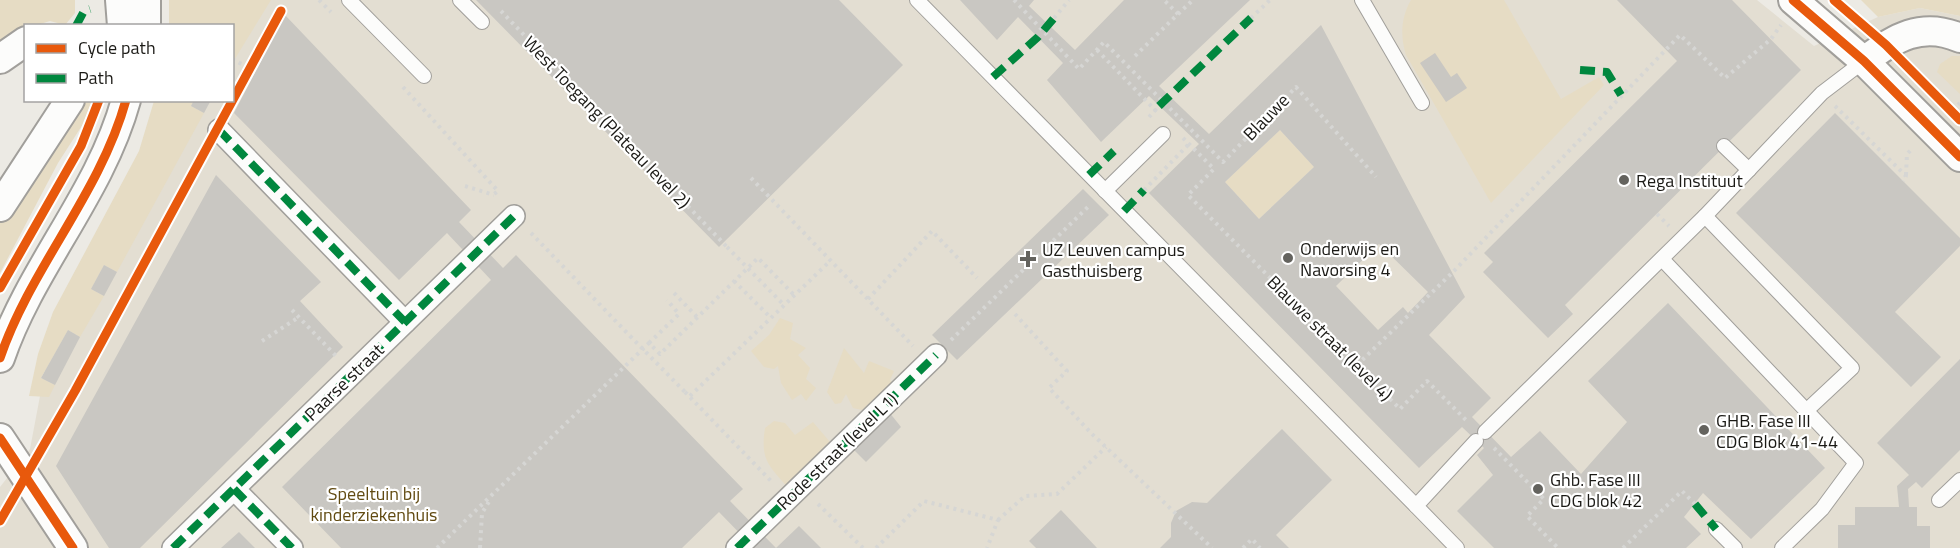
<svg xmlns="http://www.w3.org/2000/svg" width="1960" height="548" viewBox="0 0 1960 548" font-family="'Titillium Web',sans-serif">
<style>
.built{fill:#e3ded2}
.green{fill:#e6dcc4}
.building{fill:#c9c7c2;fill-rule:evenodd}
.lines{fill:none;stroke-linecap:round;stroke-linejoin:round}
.service-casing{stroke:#a19f9b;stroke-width:16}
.pedestrian-casing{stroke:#a19f9b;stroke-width:24}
.minor-casing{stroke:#a19f9b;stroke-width:32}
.path{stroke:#d6d6d4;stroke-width:4;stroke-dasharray:3 4.5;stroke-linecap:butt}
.service{stroke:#fcfcfb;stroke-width:14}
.pedestrian{stroke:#fcfcfb;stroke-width:21}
.minor{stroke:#fcfcfb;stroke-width:28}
.path-bridge{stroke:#d6d6d4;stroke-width:4;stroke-dasharray:3 4.5;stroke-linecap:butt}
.quiet{stroke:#00873e;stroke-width:8;stroke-dasharray:15 8;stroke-linecap:butt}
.cycleway-casing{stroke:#fff;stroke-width:13}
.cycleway{stroke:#e8590c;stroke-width:9}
.poi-dot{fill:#64635e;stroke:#fff;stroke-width:2}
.labels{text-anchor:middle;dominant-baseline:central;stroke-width:4.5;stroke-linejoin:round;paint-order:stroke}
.street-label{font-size:18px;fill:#1b1a16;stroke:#fff}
.poi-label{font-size:18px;fill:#1b1a16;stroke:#fff;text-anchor:start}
.park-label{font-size:18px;fill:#614a11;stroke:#fff}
</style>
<rect width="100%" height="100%" fill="#eceae4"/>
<path class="built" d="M189 0H1757L1814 46 1878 17 1920 8 1960 16V548H0V487L30 449 50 343 141 176 162 101 232 100V26Z"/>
<g class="green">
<path d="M0 0H75V13L65 25 50 21 37 25 26 26 25 30 0 46Z"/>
<path d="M169 0H271L233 62 232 26 169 25Z"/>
<path d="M1411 0H1504L1561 99 1599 77 1604 85 1491 203 1406 55C1400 36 1401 17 1411 0Z"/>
<path d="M1861 0H1960V16L1920 8 1878 17Z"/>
<path d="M1952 56H1960V94L1937 72 1940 64Z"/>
<path d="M81 101H92L83 124 58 163 0 273V220Z"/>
<path d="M154 101H194L191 106 204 113 117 272 104 265 91 289 104 296 80 337 68 330 41 378 55 385 49 397 29 396 38 354 53 312 139 151Z"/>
<path d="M1280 130 1314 167 1259 219 1225 182Z"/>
<path d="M780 318 793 323 790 339 806 348 798 355 810 368 806 379 816 388 806 401 801 394 792 400 781 383 778 366 774 369 764 367 751 351 769 335Z"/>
<path d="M844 348 864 373 869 361 894 371 890 380 894 385 862 410 853 408 846 394 841 403 835 404 827 392Z"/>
<path d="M774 421 785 423 795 435 813 422 830 442 789 489C769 465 760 461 765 428Z"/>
</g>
<g class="building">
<path d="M476 0H839L903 65 719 247Z"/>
<path d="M960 0H1034L1029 6 1075 50 1124 0H1250L1159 86 1209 134 1321 25 1465 297 1429 335 1491 398 1472 417 1511 457 1540 431 1581 474 1627 422 1588 381 1668 303 1825 468 1751 539 1703 493 1684 517 1701 534 1686 548H1494L1457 511 1493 475 1477 455 1484 448 1462 427 1419 468 1149 193 1199 144 1149 96 1101 142 1047 80 1063 63 1018 17 997 40ZM1280 130 1314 167 1259 219 1225 182ZM1379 244 1428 292 1408 313 1403 307 1378 330 1336 286Z"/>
<path d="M1617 0H1732L1801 70 1565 305 1573 314 1548 338 1483 272 1493 262 1484 253 1677 61Z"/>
<path d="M285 15 471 210 459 222 503 268 516 255 743 489 730 501 776 548H754L719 512 682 548H341L282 487 491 280 447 233 399 280 234 113Z"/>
<path d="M1435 53 1451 77 1457 73 1467 88 1446 102 1420 63Z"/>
<path d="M194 100H211L204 113 191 106Z"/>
<path d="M1835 113 1960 238V246L1895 312 1941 357 1911 387 1736 213Z"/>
<path d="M216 175 321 282 300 301 343 347 140 548H109L56 466Z"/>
<path d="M1083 189 1109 215 957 360 932 335Z"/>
<path d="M104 265 117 272 104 296 91 289Z"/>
<path d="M68 330 80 337 55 385 41 378Z"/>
<path d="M1960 359V450L1922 488 1916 482 1908 489 1909 507H1917V526H1930V548H1838V525H1855V507H1899L1897 486 1909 475 1877 443Z"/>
<path d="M889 412 901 427 866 462 853 449Z"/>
<path d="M1282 429 1332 480 1276 535 1289 548H1160L1171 537V523L1176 511 1192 502 1207 503Z"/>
<path d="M1061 510 1097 548H1036L1029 541Z"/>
<path d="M799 526 821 548H776Z"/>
<path d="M239 532 255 548H221Z"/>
</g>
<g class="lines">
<defs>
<g id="service">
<path d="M349 0 424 76"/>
<path d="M460 0 482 22"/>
<path d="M917 0 1416 506"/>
<path d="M1362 0 1422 103"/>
<path d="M1724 146 1749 170"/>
<path d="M1105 191 1163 134"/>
<path d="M1705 216 1852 368 1806 411"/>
<path d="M1662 259 1856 463 1822 509 1782 548"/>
<path d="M1485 432 1705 216 1822 93 1864 61"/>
<path d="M1939 500 1960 480"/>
<path d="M1716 529 1735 548"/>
<path d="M1457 548 1416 506 1476 441"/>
</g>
<g id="pedestrian">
<path d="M219 130 405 322"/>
<path d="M234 489 292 548"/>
<path d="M173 548 514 216"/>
<path d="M737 548 936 355"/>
</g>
<g id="minor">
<path d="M120 0 122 26"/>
<path d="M146 0V26"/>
<path d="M1793 0 1864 61 1960 157"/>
<path d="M0 59 26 41"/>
<path d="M1864 61C1894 38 1922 21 1960 38"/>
<path d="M0 207 70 100"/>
<path d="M0 358C31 267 100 194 126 100"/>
<path d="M0 438 73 548"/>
</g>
</defs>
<use href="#service" class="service-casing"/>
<use href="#pedestrian" class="pedestrian-casing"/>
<use href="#minor" class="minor-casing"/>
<g class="path">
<path d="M319 0 331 12"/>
<path d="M1014 0 1079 69 1104 42 1223 162 1296 87 1376 177"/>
<path d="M501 11 727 247"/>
<path d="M1178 14 1193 0"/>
<path d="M1054 18 1069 0"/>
<path d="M1251 18 1270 0"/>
<path d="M1097 50 1159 114"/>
<path d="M1135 56 1178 14 1164 0"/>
<path d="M232 59 251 69"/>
<path d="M403 87 498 191 494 194"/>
<path d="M1958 105 1960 103"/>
<path d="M1835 106 1906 176 1903 181"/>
<path d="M1149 117 1159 106"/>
<path d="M1183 138 1214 169 1188 195 1400 409 1427 381 1468 422"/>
<path d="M1906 175 1907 154 1912 149"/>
<path d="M751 178 913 346"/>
<path d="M465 186 494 195"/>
<path d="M1144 190 1189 144"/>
<path d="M1657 214 1669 226"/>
<path d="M531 233 630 336"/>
<path d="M734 281 771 318"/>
<path d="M674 293 698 318"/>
<path d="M868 299 932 231 977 278"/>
<path d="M292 310 337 357"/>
<path d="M1015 314 1067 371 1049 388 1092 434 1212 548"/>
<path d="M951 340 1090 205"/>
<path d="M262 341 299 317"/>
<path d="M649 343 679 314 667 300"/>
<path d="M1357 365 1452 273 1680 35 1725 78 1771 39 1781 25"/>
<path d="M685 392 772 482"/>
<path d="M690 396 829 262"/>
<path d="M1494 448 1544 499 1527 516 1558 548"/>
<path d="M818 504 863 548"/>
<path d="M998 520 1025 496 1057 494 1106 447"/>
<path d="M437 548 649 343 660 354 758 258 794 295"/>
<path d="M480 548 482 513 490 500"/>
<path d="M876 548 924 501 998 520 987 548"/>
<path d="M1243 548 1252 539 1260 548"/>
<path d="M1623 548 1682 491 1695 504"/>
</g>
<use href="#service" class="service"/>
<use href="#pedestrian" class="pedestrian"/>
<use href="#minor" class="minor"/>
<g class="path-bridge">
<path d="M727 247 784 305"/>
<path d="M630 336 685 392"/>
</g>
<g class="quiet">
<path d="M76 26 84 11 90 9"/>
<path d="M1580 70 1607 72 1621 95"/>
<path d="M993 77 1038 37 1054 18"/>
<path d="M1159 106 1251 18"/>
<path d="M219 130 405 322"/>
<path d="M1089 175 1114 151"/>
<path d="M1124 211 1144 190"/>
<path d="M234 489 292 548"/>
<path d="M1695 504 1716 529"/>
<path d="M173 548 514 216"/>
<path d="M737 548 936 355"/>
</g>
<defs>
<g id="cycleway">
<path d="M1793 0 1864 61 1960 157"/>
<path d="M1834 0 1886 45 1960 120"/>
<path d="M0 288 81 146 99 100"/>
<path d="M0 358C31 267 100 194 126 100"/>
<path d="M0 438 73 548"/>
<path d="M0 521 75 391 281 11"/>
</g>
</defs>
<use href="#cycleway" class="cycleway-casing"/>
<use href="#cycleway" class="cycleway"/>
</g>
<g class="poi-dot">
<circle cx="1624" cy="180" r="6"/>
<circle cx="1288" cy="258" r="6"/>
<path d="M1025 250h6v6h6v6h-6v6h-6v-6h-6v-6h6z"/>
<circle cx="1704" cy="430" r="6"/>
<circle cx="1538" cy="489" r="6"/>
</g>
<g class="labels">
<g class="street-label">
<text transform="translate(1266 117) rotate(-46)">Blauwe</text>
<text transform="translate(607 122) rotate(46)">West Toegang (Plateau level 2)</text>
<text transform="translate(1330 338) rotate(45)">Blauwe straat (level 4)</text>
<text transform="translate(344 382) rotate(-44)">Paarse straat</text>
<text transform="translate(837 451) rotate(-44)">Rode straat (level L1)</text>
</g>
<g class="poi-label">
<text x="1636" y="180">Rega Instituut</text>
<text x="1300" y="248">Onderwijs en<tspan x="1300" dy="21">Navorsing 4</tspan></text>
<text x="1042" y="249">UZ Leuven campus<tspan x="1042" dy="21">Gasthuisberg</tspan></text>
<text x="1716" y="420">GHB. Fase III<tspan x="1716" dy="21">CDG Blok 41-44</tspan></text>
<text x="1550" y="479">Ghb. Fase III<tspan x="1550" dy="21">CDG blok 42</tspan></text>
</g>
<g class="park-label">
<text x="374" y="493">Speeltuin bij<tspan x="374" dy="21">kinderziekenhuis</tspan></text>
</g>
</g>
<rect x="24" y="24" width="210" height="78" fill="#ffffff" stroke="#a4a3a2" stroke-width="1.5"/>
<rect x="36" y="44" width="30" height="9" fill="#e8590c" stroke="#a4a3a2" stroke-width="1.5"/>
<text x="78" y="54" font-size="18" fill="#1b1a16">Cycle path</text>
<rect x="36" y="74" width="30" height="9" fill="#00873e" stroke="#a4a3a2" stroke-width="1.5"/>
<text x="78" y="84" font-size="18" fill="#1b1a16">Path</text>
</svg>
